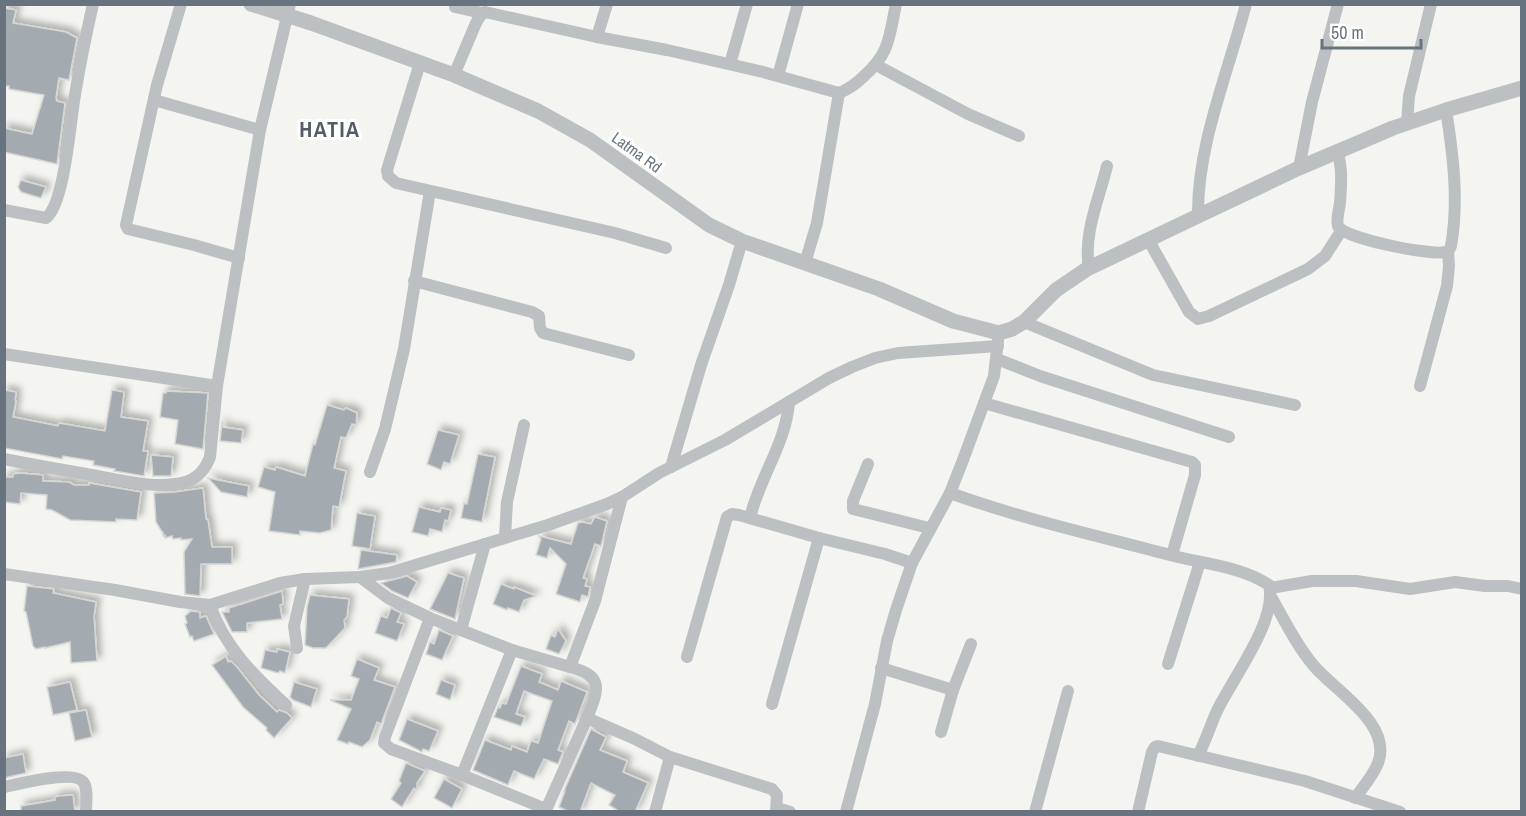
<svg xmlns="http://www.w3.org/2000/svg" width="1526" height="816" viewBox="0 0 1526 816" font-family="'Archivo Narrow',sans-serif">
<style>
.building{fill:#a4abb0;stroke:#d6d6d4;stroke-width:1.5;filter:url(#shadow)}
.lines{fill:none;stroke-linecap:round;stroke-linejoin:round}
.minor{stroke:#bcc0c3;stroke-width:12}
.tertiary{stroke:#bcc0c3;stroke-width:15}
.labels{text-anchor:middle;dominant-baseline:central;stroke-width:6;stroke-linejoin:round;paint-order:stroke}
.street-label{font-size:16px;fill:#67747f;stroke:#fff}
.district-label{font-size:22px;font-weight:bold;letter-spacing:1.5px;fill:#545d65;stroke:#fff}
</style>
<defs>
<filter id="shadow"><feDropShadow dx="4.5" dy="-4.5" stdDeviation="3" flood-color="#0004"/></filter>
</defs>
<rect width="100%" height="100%" fill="#f4f4f1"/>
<g class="building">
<path d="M4 8 16 10 13 23 66 32 77 38 69 80 59 78 56 98 57 101 65 103 57 164 4 152V128L32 134 44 95 9 89V86H4Z"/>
<path d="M21 180 46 187 41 198 21 192 18 187Z"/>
<path d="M4 390 16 392 15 400 16 401 13 417 58 426 59 423 105 431 112 390 124 392 121 417 148 421 143 451H148L144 476 114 471 115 469 93 465 94 461 63 456 62 459 4 448Z"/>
<path d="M166 391 208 393 203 449 175 444 178 420 160 417 163 393H166Z"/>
<path d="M327 405 344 410 346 408 357 413 356 425 352 424 346 438 341 437 338 450 334 468 346 471 339 507 333 506 331 530 320 533 300 531V535L269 531 275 492 258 487 264 467 275 470 276 467 305 476 313 444 315 445Z"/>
<path d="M222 422H223V427L243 430 241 443 220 441Z"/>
<path d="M438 430 459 435 450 464 444 462 441 470 427 464Z"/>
<path d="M478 454 495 457 482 522 461 518 464 503 467 504Z"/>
<path d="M151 455 173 457 171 476H153Z"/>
<path d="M20 473 43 475V481L69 482 74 485H89V483L141 492 137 520 116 519V522L70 520 52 510 46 509 47 495 21 493 20 504 4 502V477H13V474Z"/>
<path d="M208 478 249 486 247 497 221 492Z"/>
<path d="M203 488 206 519 208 520 212 547H232V564H201L200 596 185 594 184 552 192 539 181 540V538L173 539 172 536 165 538V535L163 536V532H162L156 522 154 493 175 492Z"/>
<path d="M419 507 440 512 441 508 451 510 448 521 445 520 442 532 430 529 428 536 412 532Z"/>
<path d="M357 513 375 516 370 549 352 546Z"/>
<path d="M595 517 607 521 601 546 595 544 583 578 587 579 585 586 590 587 588 597 582 595 580 602 556 594 566 564 550 548 547 558 536 555 541 539 539 536 571 544 578 523 582 522 591 524Z"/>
<path d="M361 550 397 555 396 562 358 569Z"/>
<path d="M448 573 464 578 455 619 430 609Z"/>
<path d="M407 576 417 582 408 598 392 591 381 583Z"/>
<path d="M501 584 514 589V587L536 596 524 600 519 612 508 608 507 610 493 604Z"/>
<path d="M27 586 54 589 53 593 96 602 94 616 97 661 71 663 70 642 45 648V647L36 649 33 646 26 612 24 611Z"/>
<path d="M282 591 283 604 280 605 282 619 247 623V632H232L222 612H229V608Z"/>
<path d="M310 595 349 599 347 617 344 620 345 628 326 648H313L305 645 307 607Z"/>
<path d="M391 608 401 613 397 622 404 624 397 641 375 633 381 616 387 618Z"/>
<path d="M191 611 200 612V618L206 616 214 634 194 641 192 636 190 637 185 624 187 623 185 616Z"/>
<path d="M558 629 566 641 559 654 546 649 551 635 555 637Z"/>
<path d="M439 630 453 636 442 660 426 654 430 642 434 644Z"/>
<path d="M277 649 290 652 285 673 280 671 278 673 261 668 265 650 277 652Z"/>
<path d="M226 656 228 662 231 661 237 667 259 695 277 712 279 710 287 713 292 718 274 738 266 730 267 728 243 707 212 665Z"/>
<path d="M357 659 379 668 374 680 395 687 381 724 377 722 370 740 362 747 349 742 348 744 337 740 351 709 330 700H351L359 679 351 676Z"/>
<path d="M521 666 542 674 539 682 558 690 561 681 587 692 575 724 569 721 558 750 563 752 558 764 544 759 534 779 514 771 508 785 473 770 485 740 511 750 512 746 527 752 531 741 538 743 552 701 524 691 516 714 525 717 521 726 494 717 498 707 500 708 502 703 506 704Z"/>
<path d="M441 680 455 685 450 700 436 694Z"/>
<path d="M70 682 77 710 53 715 47 687Z"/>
<path d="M294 682 317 689 311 707 293 700 290 697Z"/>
<path d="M86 710 92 737 75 741 69 713Z"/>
<path d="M407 719 438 731 429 751 423 749 422 752 399 740Z"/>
<path d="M591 729 606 737 600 750 627 761 623 772 648 783 635 812H620L609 805 615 795 591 783 580 812H570L559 807 565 791H564Z"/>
<path d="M23 754 26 773 4 778V758Z"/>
<path d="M406 763 425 771 417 783V790L414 788 402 807 391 799 401 783 399 781Z"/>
<path d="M444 779 462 789 452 808 434 798Z"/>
<path d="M73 795 75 812H21V806L55 800V797L59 796Z"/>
</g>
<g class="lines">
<g class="minor">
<path d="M181 4 157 85 126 225 128 229 194 245 239 258"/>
<path d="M456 4 455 7 482 13"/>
<path d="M597 37 607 4"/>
<path d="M420 63 387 170 388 176 396 183 615 233 666 248"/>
<path d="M730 64 747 4"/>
<path d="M876 65 968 114 1019 136"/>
<path d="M454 75 476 23 480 16 485 12 597 37 667 50 763 72 839 93C849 89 856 84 863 77 890 53 889 38 896 4"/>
<path d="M778 76 798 4"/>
<path d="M154 100 260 130"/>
<path d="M1407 124 1409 96 1431 4"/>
<path d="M1337 151C1343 168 1341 186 1340 203 1339 210 1336 219 1338 226 1342 238 1431 256 1445 252 1449 251 1449 250 1451 246 1459 201 1453 154 1446 110"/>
<path d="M1299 168 1312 102 1338 4"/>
<path d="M4 210 46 218C65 203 70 122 75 95 80 64 86 35 93 4"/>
<path d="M1198 216C1197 145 1228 73 1246 4"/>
<path d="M1149 241 1189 312 1198 319 1209 316 1308 269 1325 256 1341 231"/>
<path d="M805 263 817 223 839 93"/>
<path d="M1089 268C1083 234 1099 199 1107 166"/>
<path d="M414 281 532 312 539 316 540 328 543 333 629 355"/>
<path d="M1024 322 1153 375 1295 405"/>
<path d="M4 354 217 386"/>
<path d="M997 359 1040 376 1229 437"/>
<path d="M1420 386 1447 286 1449 266 1448 251"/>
<path d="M984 403 1192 462 1195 465V475L1172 555"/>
<path d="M4 459C34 465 63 470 92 475 121 480 156 490 185 482 198 478 205 470 210 457L217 386 260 130 290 4"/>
<path d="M868 464 853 501V509L929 528"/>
<path d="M671 467 701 365 729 285 742 241"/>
<path d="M370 472 385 429 404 349 430 191"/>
<path d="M950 493C1022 519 1099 536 1174 556 1205 564 1242 567 1269 585 1278 621 1231 680 1216 713 1210 727 1205 742 1198 756"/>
<path d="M750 518C759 478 786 444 789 402"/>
<path d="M505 537 507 502 524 425"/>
<path d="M4 574 115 590 180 602 210 605 280 583 305 579 360 577 389 573 548 525 607 504 622 497"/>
<path d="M360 577 388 598 430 618 512 650 570 667"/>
<path d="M1270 588 1312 581H1356L1410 589 1455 582 1485 586H1508L1522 589"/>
<path d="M1270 595C1284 619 1296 645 1314 666 1335 691 1393 724 1378 763 1373 776 1363 787 1355 798"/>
<path d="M210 605C224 646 254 676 286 705"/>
<path d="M430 618 385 737 384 743 391 749 462 775 546 809"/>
<path d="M461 630 485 544"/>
<path d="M297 648 294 626 305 579"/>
<path d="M687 657 727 517 732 514 739 515 819 538"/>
<path d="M1168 664 1200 562"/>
<path d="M881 668 953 690 971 644"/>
<path d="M772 704 819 538 885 554 912 563"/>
<path d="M587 718C599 689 604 676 570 667L595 601 622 497 659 473 725 440 829 378 852 367 875 358 898 353 998 346"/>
<path d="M941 732 953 690"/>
<path d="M462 775 512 650"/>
<path d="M4 787C19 784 76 769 84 783 88 790 86 803 86 812"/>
<path d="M777 808 790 812"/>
<path d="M545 812 587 718 635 739 670 757"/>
<path d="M655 812 670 757 772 789 777 795 776 812"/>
<path d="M846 812 875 704 887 641 896 610 912 563 950 493 963 460 994 376 998 340"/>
<path d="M1035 812 1068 691"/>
<path d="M1138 812 1152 752 1155 747 1158 746 1305 781 1400 812"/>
</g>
<path class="tertiary" d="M251 4 311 23 454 75 538 111 590 140 709 225 742 241 879 289 953 321 999 333 1012 329 1024 322 1056 290 1087 269 1198 216 1299 168 1393 128 1446 110 1522 88"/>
</g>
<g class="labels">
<g class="street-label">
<text transform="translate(637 152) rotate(36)">Latma Rd</text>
</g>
<g class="district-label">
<text x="330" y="129">HATIA</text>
</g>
</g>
<rect width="1526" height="816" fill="none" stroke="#67747f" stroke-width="12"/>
<path d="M1322 39v9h99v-9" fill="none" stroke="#67747f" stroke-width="3"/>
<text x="1331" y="39" font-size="18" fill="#67747f" stroke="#ffffff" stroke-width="4.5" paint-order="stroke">50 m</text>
</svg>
